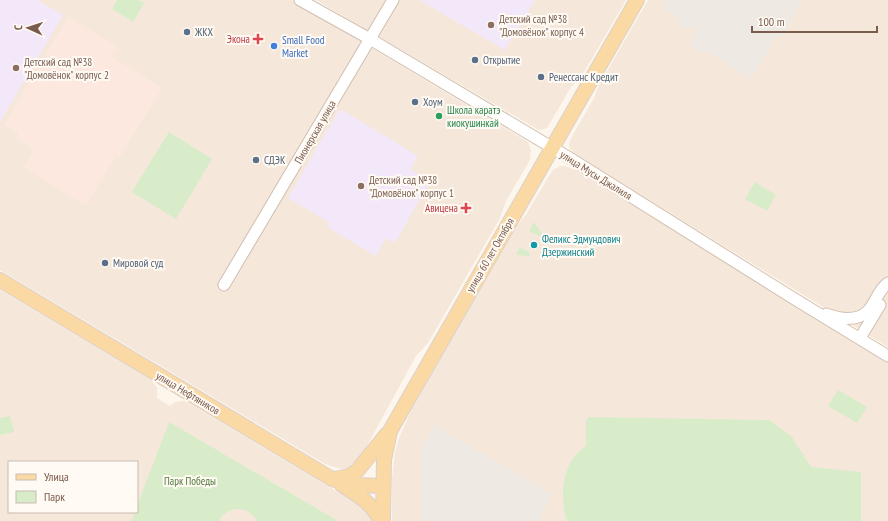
<svg xmlns="http://www.w3.org/2000/svg" width="888" height="521" viewBox="0 0 888 521" font-family="'PT Sans Narrow',sans-serif">
<style>
.residential{fill:#f5e8da;fill-rule:evenodd}
.commercial{fill:#fde8e0}
.industrial{fill:#efe9e4}
.education{fill:#f3e8fa}
.green{fill:#d8ecc9}
.lines{fill:none;stroke-linecap:round;stroke-linejoin:round}
.minor-casing{stroke:#d1beb0;stroke-width:13}
.major-casing{stroke:#dad1cd;stroke-width:16}
.minor{stroke:#fff;stroke-width:11}
.major{stroke:#fbd9a5;stroke-width:14}
.education-dot{fill:#8d6e63;stroke:#fffaf3;stroke-width:1.5}
.service-dot{fill:#5c6f8a;stroke:#fffaf3;stroke-width:1.5}
.health-dot{fill:#e0444e;stroke:#fffaf3;stroke-width:1.5}
.shop-dot{fill:#3f7fe0;stroke:#fffaf3;stroke-width:1.5}
.leisure-dot{fill:#2e9e5b;stroke:#fffaf3;stroke-width:1.5}
.culture-dot{fill:#0f9aa8;stroke:#fffaf3;stroke-width:1.5}
.labels{text-anchor:middle;dominant-baseline:central;stroke-width:4;stroke-linejoin:round;paint-order:stroke}
.education-label{font-size:11px;fill:#785e54;stroke:#fffaf3;text-anchor:start}
.service-label{font-size:11px;fill:#4e5e75;stroke:#fffaf3;text-anchor:start}
.health-label{font-size:11px;fill:#be3a42;stroke:#fffaf3;text-anchor:end}
.shop-label{font-size:11px;fill:#366cbe;stroke:#fffaf3;text-anchor:start}
.leisure-label{font-size:11px;fill:#27864d;stroke:#fffaf3;text-anchor:start}
.street-label{font-size:11px;fill:#7a5c4d;stroke:#fffaf3}
.culture-label{font-size:11px;fill:#0d838f;stroke:#fffaf3;text-anchor:start}
.park-label{font-size:11px;fill:#537a41;stroke:#fffaf3}
</style>
<rect width="100%" height="100%" fill="#fdf6ec"/>
<g class="residential">
<path d="M0 0H292L528 142 531 150 530 160 506 201 499 220 428 343 416 356 362 455 353 466 347 469H341L325 464 0 270Z"/>
<path d="M316 0H626L583 74 571 87 549 125 547 128 540 130 537 129Z"/>
<path d="M648 0H888V347L576 155 570 149 569 145 570 140 594 98 599 85Z"/>
<path d="M560 166H564L574 169 888 361V521H392V479L395 452 399 438 412 409 512 232 527 213 552 171Z"/>
<path d="M0 290 151 380 155 385 157 388V398L170 406 175 402 185 401 356 503 370 516 373 521H0ZM9 462H137V512H9Z"/>
</g>
<path class="commercial" d="M68 17 118 47 112 57 162 88 119 158 116 156 87 203 83 204 24 167 34 149 16 138 19 133 4 125Z"/>
<g class="industrial">
<path d="M666 0H803L782 38 777 35 751 79 708 52 706 54 689 44 697 31 687 25 684 29 677 24 680 19 662 8Z"/>
<path d="M434 425 552 494 539 521H422L421 447Z"/>
</g>
<g class="education">
<path d="M0 0H37L63 15 0 122Z"/>
<path d="M419 0H535L505 50Z"/>
<path d="M340 109 418 156 410 169 430 181 395 243 386 238 376 256 327 227 329 222 288 198Z"/>
</g>
<g class="green">
<path d="M117 0H138L144 3 133 22 112 9Z"/>
<path d="M169 132 212 159 176 219 132 192Z"/>
<path d="M755 182 776 195 767 211 745 199Z"/>
<path d="M534 222 542 233 540 236 529 231Z"/>
<path d="M520 247 530 253 529 256 516 255Z"/>
<path d="M838 390 867 407 857 423 828 406Z"/>
<path d="M10 416 14 432 0 435V418Z"/>
<path d="M589 417 769 420 792 437 811 467 861 472V521H567C559 496 562 461 586 446V420Z"/>
<path d="M169 422 338 521H257C248 505 227 505 219 521H131L135 512H137V506Z"/>
</g>
<g class="lines">
<defs>
<g id="minor">
<path d="M300 0 370 39 568 157 793 298 888 356"/>
<path d="M224 285 393 0"/>
<path d="M826 314C839 319 857 322 868 311 876 302 878 290 888 283"/>
<path d="M860 338 880 305"/>
</g>
<g id="major">
<path d="M0 280 332 479 353 485 383 486"/>
<path d="M334 479 350 476 357 471 387 434"/>
<path d="M342 485C358 495 373 504 381 521"/>
<path d="M383 521 384 460 390 431 637 0"/>
</g>
</defs>
<use href="#minor" class="minor-casing"/>
<use href="#major" class="major-casing"/>
<use href="#minor" class="minor"/>
<use href="#major" class="major"/>
</g>
<g class="education-dot">
<circle cx="491" cy="25" r="4"/>
<circle cx="16" cy="68" r="4"/>
<circle cx="361" cy="186" r="4"/>
</g>
<g class="service-dot">
<circle cx="187" cy="32" r="4"/>
<circle cx="475" cy="60" r="4"/>
<circle cx="541" cy="77" r="4"/>
<circle cx="415" cy="102" r="4"/>
<circle cx="256" cy="160" r="4"/>
<circle cx="105" cy="263" r="4"/>
</g>
<g class="health-dot">
<path d="M256 33h4v4h4v4h-4v4h-4v-4h-4v-4h4z"/>
<path d="M464 202h4v4h4v4h-4v4h-4v-4h-4v-4h4z"/>
</g>
<circle class="shop-dot" cx="274" cy="46" r="4"/>
<circle class="leisure-dot" cx="439" cy="116" r="4"/>
<circle class="culture-dot" cx="534" cy="245" r="4"/>
<g class="labels">
<g class="education-label">
<text x="499" y="19">Детский сад №38<tspan x="499" dy="13">"Домовёнок" корпус 4</tspan></text>
<text x="24" y="62">Детский сад №38<tspan x="24" dy="13">"Домовёнок" корпус 2</tspan></text>
<text x="369" y="180">Детский сад №38<tspan x="369" dy="13">"Домовёнок" корпус 1</tspan></text>
</g>
<g class="service-label">
<text x="195" y="32">ЖКХ</text>
<text x="483" y="60">Открытие</text>
<text x="549" y="77">Ренессанс Кредит</text>
<text x="423" y="102">Хоум</text>
<text x="264" y="160">СДЭК</text>
<text x="113" y="263">Мировой суд</text>
</g>
<g class="health-label">
<text x="250" y="39">Экона</text>
<text x="458" y="208">Авицена</text>
</g>
<g class="shop-label">
<text x="282" y="40">Small Food<tspan x="282" dy="13">Market</tspan></text>
</g>
<g class="leisure-label">
<text x="447" y="110">Школа каратэ<tspan x="447" dy="13">киокушинкай</tspan></text>
</g>
<g class="street-label">
<text transform="translate(315 132) rotate(-60)">Пионерская улица</text>
<text transform="translate(596 175) rotate(32)">улица Мусы Джалиля</text>
<text transform="translate(490 255) rotate(-60)">улица 60 лет Октября</text>
<text transform="translate(188 393) rotate(31)">улица Нефтяников</text>
</g>
<g class="culture-label">
<text x="542" y="239">Феликс Эдмундович<tspan x="542" dy="13">Дзержинский</tspan></text>
</g>
<g class="park-label">
<text x="190" y="481">Парк Победы</text>
</g>
</g>
<rect x="8" y="461" width="130" height="52" fill="#fffaf3" stroke="#cabbb1"/>
<rect x="16" y="474" width="20" height="6" fill="#fbd9a5" stroke="#cabbb1"/>
<text x="44" y="481" font-size="12" fill="#7a5c4d">Улица</text>
<rect x="16" y="491" width="20" height="12" fill="#d8ecc9" stroke="#cabbb1"/>
<text x="44" y="501" font-size="12" fill="#7a5c4d">Парк</text>
<g transform="translate(28 28) rotate(273)" stroke="#fffaf3" stroke-width="3" paint-order="stroke">
<path d="M0-3L7 15L0 10L-7 15Z" fill="#7a5c4d"/>
<text y="-6" font-size="11" font-weight="bold" text-anchor="middle" fill="#7a5c4d">С</text>
</g>
<path d="M752 26v6h125v-6" fill="none" stroke="#7a5c4d" stroke-width="2"/>
<text x="758" y="26" font-size="12" fill="#7a5c4d" stroke="#fffaf3" stroke-width="3" paint-order="stroke">100 m</text>
</svg>
